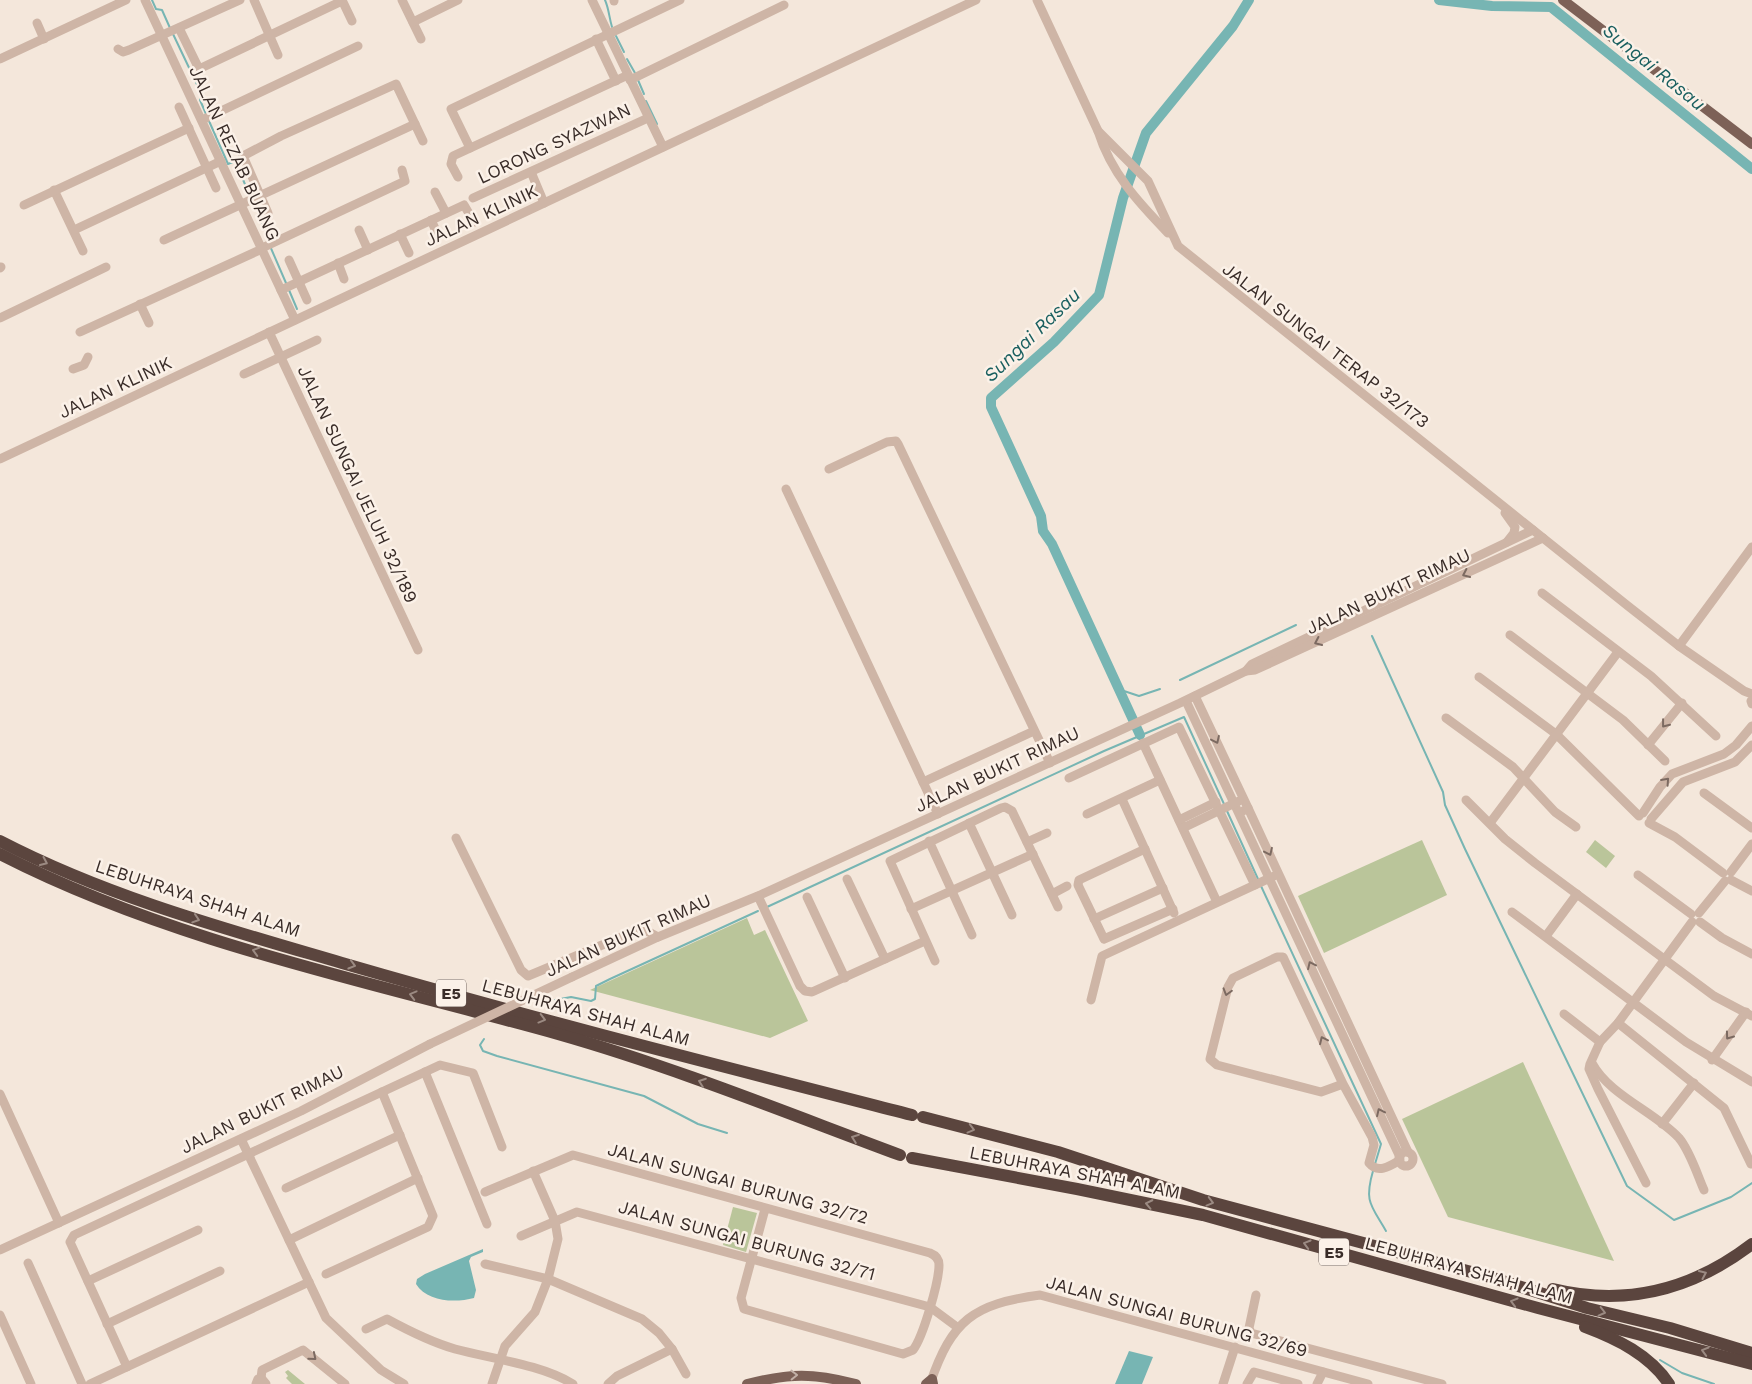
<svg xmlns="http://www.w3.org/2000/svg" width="1752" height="1384" viewBox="0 0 1752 1384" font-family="'Work Sans',sans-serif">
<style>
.green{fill:#bac59a}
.water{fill:#77b5b3}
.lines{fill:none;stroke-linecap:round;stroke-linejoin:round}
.stream{stroke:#77b5b3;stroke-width:2}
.river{stroke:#77b5b3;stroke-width:10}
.minor{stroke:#ceb5a6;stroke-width:9}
.major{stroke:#7d6157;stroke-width:10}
.highway{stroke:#5b453e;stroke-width:12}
.minor-bridge{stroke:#ceb5a6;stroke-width:9}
.oneway{stroke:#7c6a61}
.oneway2{stroke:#9b8a82}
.oneway3{stroke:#c2b0a7}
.labels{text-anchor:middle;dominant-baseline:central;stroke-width:5;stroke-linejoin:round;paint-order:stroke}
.shield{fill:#fbf1e8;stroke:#736762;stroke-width:1}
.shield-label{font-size:16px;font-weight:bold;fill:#392c28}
.street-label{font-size:18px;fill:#392c28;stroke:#fbf1e8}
.water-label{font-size:19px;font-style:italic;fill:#195f5f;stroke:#fbf1e8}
</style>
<rect width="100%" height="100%" fill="#f4e7db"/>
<g class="green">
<path d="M1422 840 1447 895 1324 953 1298 896Z"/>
<path d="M1595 840 1615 856 1606 868 1586 852Z"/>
<path d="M747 918 754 935 765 930 808 1021 770 1038 590 990Z"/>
<path d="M1523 1062 1614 1261 1448 1217 1402 1119Z"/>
<path d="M733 1207 757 1213 746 1252 723 1245Z"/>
<path d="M288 1370 305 1384H292L286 1378 288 1376 285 1372Z"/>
</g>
<g class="water">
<path d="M483 1249V1252L471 1257 469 1261 476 1290 474 1298C455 1303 427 1302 416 1284L417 1279 425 1274Z"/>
<path d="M1129 1351 1153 1357 1142 1384H1115Z"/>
</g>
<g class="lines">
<g class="stream">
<path d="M152 0 156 9 162 10 170 28"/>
<path d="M605 0C609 9 609 17 612 27"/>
<path d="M173 34 202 95 200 100 206 114"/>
<path d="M616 36 624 52"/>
<path d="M627 59 635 73"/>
<path d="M638 80 644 94"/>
<path d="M646 101 657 124"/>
<path d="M209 121 228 164 235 161 250 196"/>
<path d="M256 207 269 242"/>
<path d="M270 246 286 283"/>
<path d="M289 290 297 309"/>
<path d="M1372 636 1443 792 1445 805 1465 849 1627 1186 1674 1220 1731 1197 1752 1183"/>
<path d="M1180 680 1296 625"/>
<path d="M1118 689 1139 696 1160 689"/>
<path d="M1227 811 1258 879"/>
<path d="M1261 886 1381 1144 1375 1164"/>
<path d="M767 907 1104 751 1184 717 1224 804"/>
<path d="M555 1000 571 997 591 1001 595 999 596 986 610 979 758 911"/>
<path d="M484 1039 480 1045 483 1051 497 1056 644 1096 698 1124 727 1133"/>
<path d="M1373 1171C1364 1202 1371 1205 1386 1231"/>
<path d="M1660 1360 1682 1373 1714 1384"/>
</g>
<g class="river">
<path d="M1439 0 1492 6 1551 7 1752 169"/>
<path d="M1140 735 1052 544 1043 531 1041 516 991 407V398L1054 342 1099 295 1123 198 1146 133 1233 26 1249 0"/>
</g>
<g class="minor">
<path d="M145 0 295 320"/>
<path d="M254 0 278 55"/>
<path d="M342 0 352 21"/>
<path d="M402 0 421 39"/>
<path d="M592 0 663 147"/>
<path d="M614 0V1"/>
<path d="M1037 0 1098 131 1148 181 1178 246 1628 606 1679 646 1744 691 1752 694"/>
<path d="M413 22 458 0"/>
<path d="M37 23 44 39"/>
<path d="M179 28 199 69 342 1"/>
<path d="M596 39 616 81"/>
<path d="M118 49 123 52 129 50 240 0"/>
<path d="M0 59 126 0"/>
<path d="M630 80 784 5"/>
<path d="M179 107 216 188"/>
<path d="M202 120 358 46"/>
<path d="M1098 131C1111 173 1138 202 1168 233"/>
<path d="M470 148 451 109 680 0"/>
<path d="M531 172 544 203"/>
<path d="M458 177 451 164 453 156 628 75"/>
<path d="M54 190 83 251"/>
<path d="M435 192 446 213"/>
<path d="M473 198 648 118"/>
<path d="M24 205 189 128"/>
<path d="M268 213 243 156 281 136 396 84 423 141"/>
<path d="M431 220 437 233"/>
<path d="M74 230 221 161"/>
<path d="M359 230 368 250"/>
<path d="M400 234 409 253"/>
<path d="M164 240 415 124"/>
<path d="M262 248 405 181 402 170"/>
<path d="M289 260 307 300"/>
<path d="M338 263 344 279"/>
<path d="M0 268 1 267"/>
<path d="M281 290 464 205 474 222"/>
<path d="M140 304 149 323"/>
<path d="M0 318 106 267"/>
<path d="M80 332 262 249"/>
<path d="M269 332 418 650"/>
<path d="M73 369 84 365 88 357"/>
<path d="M244 374 317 340"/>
<path d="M0 459 976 0"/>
<path d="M829 469 887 442 896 441 898 444 1050 763"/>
<path d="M786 489 938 814"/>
<path d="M1505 513 1515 527 1514 533 1507 542"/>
<path d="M1542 593 1651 676 1716 736"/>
<path d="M1510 635 1623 720 1665 761"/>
<path d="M1679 646 1752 547"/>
<path d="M1246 671 1252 664 1533 530"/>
<path d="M1479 677 1556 734 1639 816"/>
<path d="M1195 696 1248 808 1243 811"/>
<path d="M1186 701 1400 1157"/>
<path d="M1751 701 1752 704"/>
<path d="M1446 718 1513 767 1555 812 1576 827"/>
<path d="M1143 743 1217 902"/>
<path d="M1648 745 1682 703"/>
<path d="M1069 778 1179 727 1255 885"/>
<path d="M923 782 1034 731"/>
<path d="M1704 793 1752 828"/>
<path d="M1122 799 1174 913"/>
<path d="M1466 800 1505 839 1535 863 1714 996 1752 1016"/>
<path d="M1248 808 1408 1152"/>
<path d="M1643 813 1660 787 1672 774 1724 754 1736 745 1752 726"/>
<path d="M1087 814 1160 780"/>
<path d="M1651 819 1683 782 1735 762 1752 745"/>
<path d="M1179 820 1216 802"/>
<path d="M969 823 1012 915"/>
<path d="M1490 823 1618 652"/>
<path d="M1649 823 1675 837 1723 873"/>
<path d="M1183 828 1239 801"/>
<path d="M456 838 521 970 528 976 638 930H645L658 937"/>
<path d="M929 841 972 935"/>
<path d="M1027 842 1047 833"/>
<path d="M1145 849 1079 880 1078 885 1104 939 1173 909"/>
<path d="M1731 872 1752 844"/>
<path d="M1638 875 1691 914"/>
<path d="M847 879 885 959"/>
<path d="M1731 880 1752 891"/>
<path d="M1052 894 1067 886"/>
<path d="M758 896 800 986 805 991 812 992 925 941"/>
<path d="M807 897 845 978"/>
<path d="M911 909 1033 854"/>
<path d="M1512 912 1686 1042 1752 1082"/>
<path d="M1699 913 1725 881"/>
<path d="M1094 919 1163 888"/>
<path d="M1700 922 1722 938 1752 954"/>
<path d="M1546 936 1577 894"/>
<path d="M935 961 890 861 1001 808 1005 807 1012 811 1058 907"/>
<path d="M572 977 658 937 758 896 1180 703 1246 671 1255 670 1543 538"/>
<path d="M1091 1000 1102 956 1274 876"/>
<path d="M1564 1014 1600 1042"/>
<path d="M1618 1023 1724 1108 1751 1164"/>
<path d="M1712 1060 1746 1012"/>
<path d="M1592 1063C1609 1095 1655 1112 1679 1138 1690 1151 1697 1174 1704 1190"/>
<path d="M425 1072 487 1224"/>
<path d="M1343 1084 1321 1092 1217 1065 1210 1059 1228 987 1233 978 1277 957H1283L1343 1084 1372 1137 1374 1145 1369 1163C1378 1174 1390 1166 1400 1160"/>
<path d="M0 1094 59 1223"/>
<path d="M1662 1124 1694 1083"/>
<path d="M241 1139 326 1318 381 1370 404 1384"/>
<circle cx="1406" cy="1159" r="7"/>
<path d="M1646 1183 1598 1089 1589 1069 1590 1064 1600 1042 1618 1023 1692 922"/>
<path d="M286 1188 400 1135"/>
<path d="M485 1192 573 1155 930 1253C935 1255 939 1259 939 1265 939 1282 923 1337 913 1350L903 1354 744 1309 741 1298 765 1209"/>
<path d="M521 1236 577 1212 930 1307 957 1327"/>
<path d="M289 1240 418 1178"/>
<path d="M0 1250 301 1111 430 1044"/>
<path d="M28 1263 82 1384"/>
<path d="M485 1264 548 1279 642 1319 659 1333 672 1349 686 1374"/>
<path d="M326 1274 428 1227 433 1216 382 1092"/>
<path d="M88 1281 198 1230"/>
<path d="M1256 1295 1249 1328 1251 1333 1442 1384"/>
<path d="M0 1315 31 1384"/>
<path d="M107 1324 220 1271"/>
<path d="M366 1329 387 1319C409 1331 431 1342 455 1349 492 1359 540 1364 573 1384"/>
<path d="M127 1367 70 1242 74 1235 440 1065 473 1073 502 1147"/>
<path d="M261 1378 262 1370 303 1350 345 1384"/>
<path d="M90 1384 309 1282"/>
<path d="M256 1384 258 1379 261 1378 266 1384"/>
<path d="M492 1384 505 1346 535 1312 548 1279 558 1239 555 1221 533 1171"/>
<path d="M608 1384 617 1376 672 1349"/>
<path d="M930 1384C952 1320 973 1304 1040 1295L1368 1384"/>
<path d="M1223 1384 1235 1347"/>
<path d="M1247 1384 1254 1372 1298 1384"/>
<path d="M1317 1384 1323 1372"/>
</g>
<g class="major">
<path d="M1563 0 1752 144"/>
<path d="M747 1384C791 1373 812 1373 856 1384"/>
<path d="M926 1384 932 1379 933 1384"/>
</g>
<g class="highway">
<path d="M0 841C108 897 226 929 342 963 531 1018 721 1066 912 1115"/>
<path d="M0 854C173 943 372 982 558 1034 674 1067 787 1113 900 1155"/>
<path d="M923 1117 1058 1152 1203 1200 1490 1277 1587 1308 1670 1328 1752 1353"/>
<path d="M912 1158 1077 1189 1203 1215 1538 1308 1752 1364"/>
<path d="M1553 1289C1627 1307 1692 1290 1752 1244"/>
<path d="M1585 1327C1617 1339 1650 1355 1669 1384"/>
</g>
<path class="minor-bridge" d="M430 1044 572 977"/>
</g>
<defs><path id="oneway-chevron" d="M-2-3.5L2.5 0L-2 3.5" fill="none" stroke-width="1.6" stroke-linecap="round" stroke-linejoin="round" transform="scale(1.25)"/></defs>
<g class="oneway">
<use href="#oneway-chevron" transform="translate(1466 574) rotate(155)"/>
<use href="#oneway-chevron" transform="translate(1318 642) rotate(155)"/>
<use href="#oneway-chevron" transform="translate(1665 724) rotate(128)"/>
<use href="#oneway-chevron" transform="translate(1216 740) rotate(65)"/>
<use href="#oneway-chevron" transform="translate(1666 781) rotate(-48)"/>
<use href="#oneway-chevron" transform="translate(1269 852) rotate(65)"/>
<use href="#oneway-chevron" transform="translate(1311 965) rotate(-115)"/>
<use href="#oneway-chevron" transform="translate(1227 992) rotate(106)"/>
<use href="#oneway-chevron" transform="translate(1729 1036) rotate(126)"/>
<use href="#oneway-chevron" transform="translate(1323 1040) rotate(-115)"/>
<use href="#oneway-chevron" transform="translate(1380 1112) rotate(-115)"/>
<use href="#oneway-chevron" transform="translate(313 1357) rotate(40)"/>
</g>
<g class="oneway2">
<use href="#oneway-chevron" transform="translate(44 862) rotate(24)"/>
<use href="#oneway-chevron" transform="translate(196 919) rotate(18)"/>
<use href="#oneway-chevron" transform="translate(256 951) rotate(-164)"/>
<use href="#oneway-chevron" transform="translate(352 965) rotate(16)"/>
<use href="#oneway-chevron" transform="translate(413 995) rotate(-165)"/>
<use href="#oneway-chevron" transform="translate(542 1019) rotate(15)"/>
<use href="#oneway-chevron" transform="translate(702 1082) rotate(-160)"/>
<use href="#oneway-chevron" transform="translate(971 1129) rotate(15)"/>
<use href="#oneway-chevron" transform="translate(855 1138) rotate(-160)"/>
<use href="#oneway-chevron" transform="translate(1210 1202) rotate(15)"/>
<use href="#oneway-chevron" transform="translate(1149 1204) rotate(-168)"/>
<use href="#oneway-chevron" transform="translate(1307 1244) rotate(-164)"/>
<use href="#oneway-chevron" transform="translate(1703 1274) rotate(-24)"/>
<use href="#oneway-chevron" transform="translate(1514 1302) rotate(-164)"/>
<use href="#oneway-chevron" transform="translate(1602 1312) rotate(14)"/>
<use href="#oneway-chevron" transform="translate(1705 1351) rotate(-164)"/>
</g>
<use class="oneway3" href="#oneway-chevron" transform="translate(794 1375) rotate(-1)"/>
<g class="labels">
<g class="shield">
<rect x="436" y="979.5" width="30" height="27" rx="4"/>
<rect x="1319" y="1238.5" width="30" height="27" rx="4"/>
</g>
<g class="shield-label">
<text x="451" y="993">E5</text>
<text x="1334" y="1252">E5</text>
</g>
<g class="street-label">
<text transform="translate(554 143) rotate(-25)">LORONG SYAZWAN</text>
<text transform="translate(235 153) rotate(65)">JALAN REZAB BUANG</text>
<text transform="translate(481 215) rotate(-25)">JALAN KLINIK</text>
<text transform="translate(1326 345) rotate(38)">JALAN SUNGAI TERAP 32/173</text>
<text transform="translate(115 387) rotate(-25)">JALAN KLINIK</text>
<text transform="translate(358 484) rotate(65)">JALAN SUNGAI JELUH 32/189</text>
<text transform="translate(1388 591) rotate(-25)">JALAN BUKIT RIMAU</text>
<text transform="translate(997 769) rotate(-25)">JALAN BUKIT RIMAU</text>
<text transform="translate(198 898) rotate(18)">LEBUHRAYA SHAH ALAM</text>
<text transform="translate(628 935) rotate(-24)">JALAN BUKIT RIMAU</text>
<text transform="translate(586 1012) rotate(15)">LEBUHRAYA SHAH ALAM</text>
<text transform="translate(262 1109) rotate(-26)">JALAN BUKIT RIMAU</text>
<text transform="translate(1075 1172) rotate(11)">LEBUHRAYA SHAH ALAM</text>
<text transform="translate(738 1183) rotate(15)">JALAN SUNGAI BURUNG 32/72</text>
<text transform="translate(747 1240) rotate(15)">JALAN SUNGAI BURUNG 32/71</text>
<text transform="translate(1469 1270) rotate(15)">LEBUHRAYA SHAH ALAM</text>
<text transform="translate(1177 1316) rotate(15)">JALAN SUNGAI BURUNG 32/69</text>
</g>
<g class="water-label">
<text transform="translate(1654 67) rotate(39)">Sungai Rasau</text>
<text transform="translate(1032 335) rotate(-44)">Sungai Rasau</text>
</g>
</g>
</svg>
